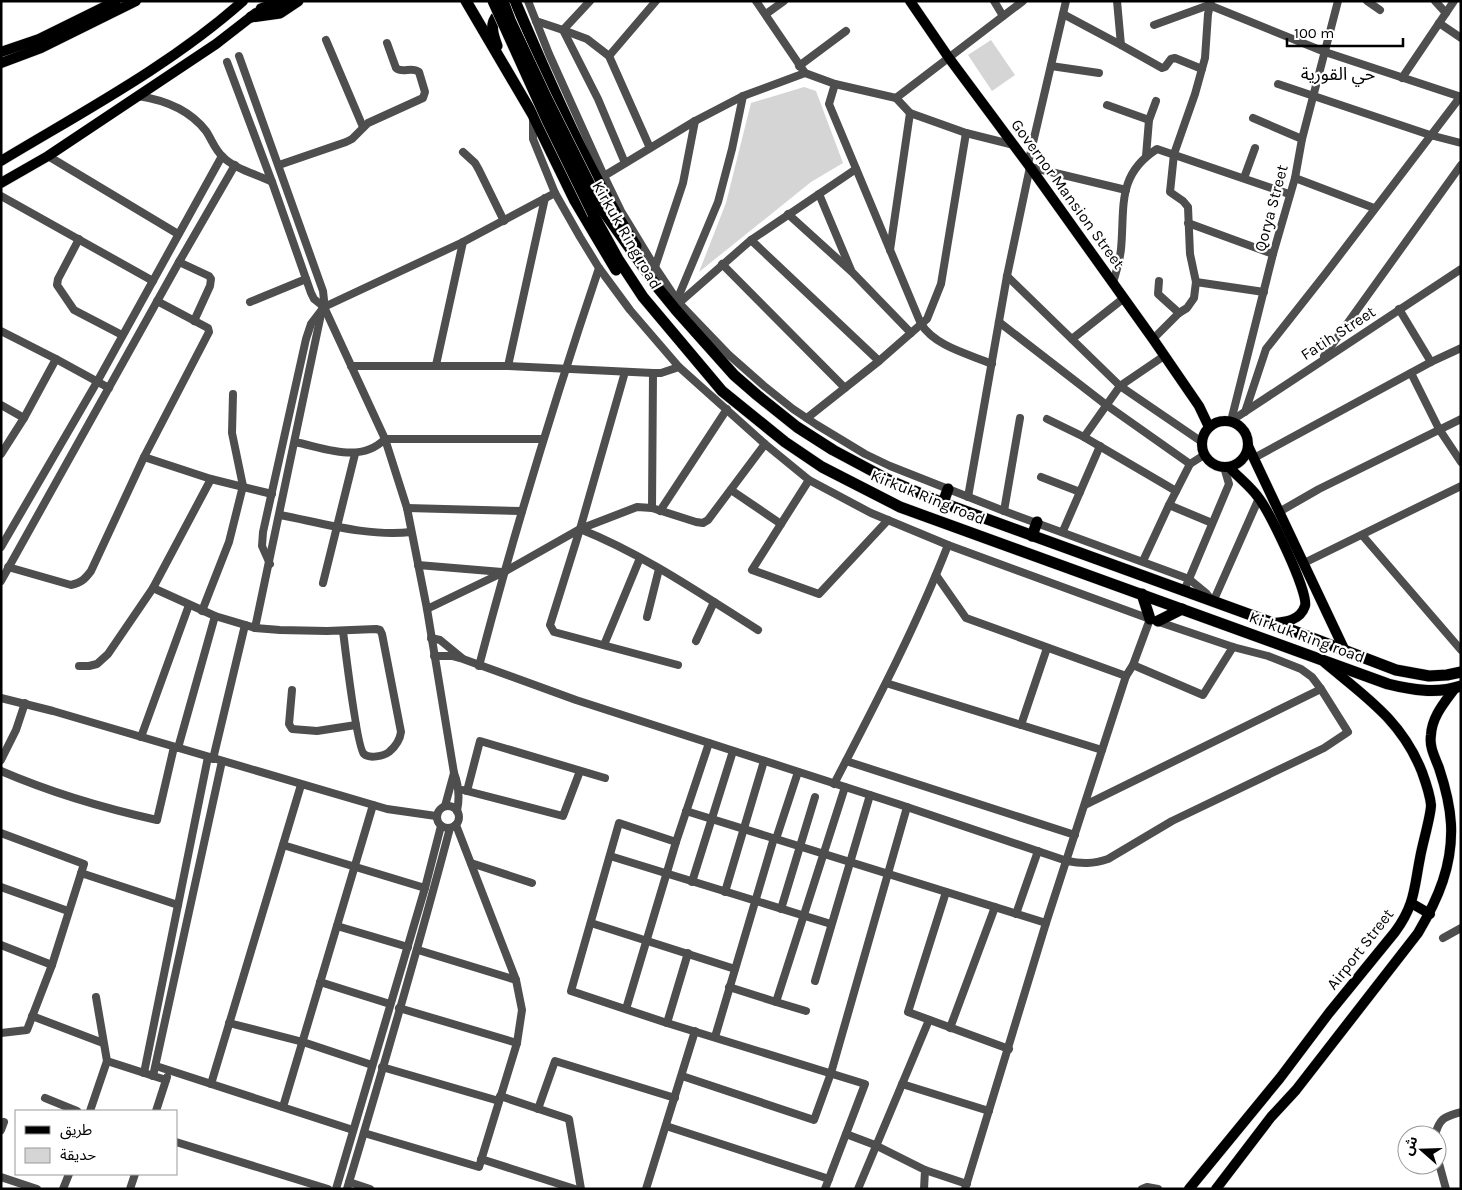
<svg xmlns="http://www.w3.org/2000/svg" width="1462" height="1190" viewBox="0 0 1462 1190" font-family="Karla,'Noto Sans Arabic',sans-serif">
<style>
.green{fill:#d5d5d5}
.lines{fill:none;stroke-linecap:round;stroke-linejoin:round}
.major-casing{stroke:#dbdbdb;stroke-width:11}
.highway-casing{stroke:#dbdbdb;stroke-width:12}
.minor{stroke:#4e4e4e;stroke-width:8}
.major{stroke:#000;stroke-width:10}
.highway{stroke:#000;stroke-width:11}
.highway-bridge-casing{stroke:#dbdbdb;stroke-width:12;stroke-linecap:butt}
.highway-bridge{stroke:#000;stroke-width:11}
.labels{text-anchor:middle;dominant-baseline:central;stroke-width:4.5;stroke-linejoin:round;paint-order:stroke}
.street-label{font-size:16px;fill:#000;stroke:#fff}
.neighbourhood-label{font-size:18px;fill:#000;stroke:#fff}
</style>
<rect width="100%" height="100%" fill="#fff"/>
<g class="green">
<path d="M991 40 1015 75 992 91 968 55Z"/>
<path d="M804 87 816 91 843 163 811 182 699 272 726 203 751 103Z"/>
</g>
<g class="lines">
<defs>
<g id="major">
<path d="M910 1 949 58 1030 167 1153 339 1199 406 1209 427"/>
<path d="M1 52 39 39 116 1"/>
<path d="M1 63 41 48 136 1"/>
<path d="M1 161C84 111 171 65 243 1"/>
<path d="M1 183 48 156 216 44 256 13"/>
<circle cx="1225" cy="444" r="23"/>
<path d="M1248 446 1345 651"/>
<path d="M1229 467C1238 477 1250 486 1258 497 1269 511 1309 592 1305 606 1300 621 1285 622 1273 623"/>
<path d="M1411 903 1430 914"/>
<path d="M1189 1189 1280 1078 1329 1013 1395 932C1415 905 1414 888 1420 858 1422 845 1431 816 1431 805 1430 794 1426 783 1422 772 1402 721 1366 697 1325 663"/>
<path d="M1216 1189 1271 1117 1296 1090 1418 933C1438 899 1453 865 1451 824 1450 805 1445 786 1439 768 1435 757 1429 747 1431 735 1432 716 1445 702 1455 688"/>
</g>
<g id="highway">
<path d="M466 1 533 115 575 201 616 270"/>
<path d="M515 1C551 85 587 170 636 246"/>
<path d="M261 9 283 1"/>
<path d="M251 17 280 13 298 1"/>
<path d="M497 46C493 35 489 24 498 15L507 14"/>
<path d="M602 209 658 288 676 310 734 375 757 395 797 427 833 450 891 481 943 503 1273 623 1396 670 1429 676 1447 675 1461 672"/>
<path d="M593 214 618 259 643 297 722 391 785 442 822 467 900 507 1388 684C1412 690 1437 694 1461 686"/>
<path d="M943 503 948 489"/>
<path d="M1032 536 1037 522"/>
<path d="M1142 594 1150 619"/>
<path d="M1158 621 1182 609"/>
</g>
</defs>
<use href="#major" class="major-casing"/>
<use href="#highway" class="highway-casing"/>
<g class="minor">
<path d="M528 1 549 54 604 176 621 211 655 267 679 303 729 355 763 385 793 409 817 425 865 454 890 466 1004 511 1189 579 1206 593 1213 602 1259 498"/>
<path d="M590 1 563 30 598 99 625 163"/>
<path d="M756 1 805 73 835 84 896 98 910 113 966 133 1014 145"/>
<path d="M994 1 1003 16"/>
<path d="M1367 1 1380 10"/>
<path d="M1435 1 1446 13"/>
<path d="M766 14 784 1"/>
<path d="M1063 14 1121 45 1117 1"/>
<path d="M536 21 563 30 587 39 609 56 650 148"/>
<path d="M1439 23 1461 38"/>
<path d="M1154 25 1209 5 1325 52 1461 97"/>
<path d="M326 40 363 127"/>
<path d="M1121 45 1162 68 1165 67 1171 59 1175 58 1202 69"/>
<path d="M239 56 323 291 324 300 255 628"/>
<path d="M609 56 656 1"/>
<path d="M227 62 272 182 311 293 314 299 324 307 385 439 407 508 427 609 454 773C459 786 460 797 457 811"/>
<path d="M799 66 846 31"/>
<path d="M1051 66 1099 73"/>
<path d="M1402 78 1454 1"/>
<path d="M835 84 829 104 921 324C936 347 969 354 992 364"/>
<path d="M1278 84 1430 135 1461 143"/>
<path d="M138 96C165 100 189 109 206 131 212 140 215 150 223 157 235 169 256 174 272 182"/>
<path d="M896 98 1023 1"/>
<path d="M1107 105 1149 120"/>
<path d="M533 117V139L555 193 580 237 599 268 630 310 679 367 765 444 809 480 871 513 948 545C916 627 875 705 834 784"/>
<path d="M1253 118 1302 139"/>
<path d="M463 152 475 163 479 170 504 221"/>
<path d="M48 156 178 234"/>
<path d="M1146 156 1149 120 1156 101"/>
<path d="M1028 164 1066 1"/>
<path d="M279 165 346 142 352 139 368 123 423 98 425 92 419 72C411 66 403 74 396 68L387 43"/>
<path d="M604 176 695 121 743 96 805 73"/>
<path d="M1244 178 1255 148"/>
<path d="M1295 178 1374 208"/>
<path d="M819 194 851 270"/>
<path d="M1 196 153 281"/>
<path d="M788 214 852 272 911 333"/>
<path d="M1188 223 1273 254"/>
<path d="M79 239 58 279 57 285 74 310 122 335"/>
<path d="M751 240 879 361"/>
<path d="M890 250 910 113"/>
<path d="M179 262 209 276 211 279 210 286 194 321"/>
<path d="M722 264 845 388"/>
<path d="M655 267 683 183 695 121"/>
<path d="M1007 276 1120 386 1202 442"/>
<path d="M1159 281 1158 294 1179 313"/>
<path d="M1196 282 1264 292"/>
<path d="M1113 283C1116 272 1120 260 1121 249 1125 208 1116 175 1157 149L1289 194"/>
<path d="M677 300 718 202 732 149 743 96"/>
<path d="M250 302 306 279"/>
<path d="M679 303 751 240 856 169"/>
<path d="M1399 309 1431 362"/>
<path d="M999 322 1105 404 1190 464"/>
<path d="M1 331 56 359 109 388"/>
<path d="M1072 339 1124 298"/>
<path d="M1153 339 1179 313 1187 308 1194 298 1196 282 1190 254 1188 207 1183 201 1170 192 1174 154 1195 94 1205 58 1208 14 1211 1"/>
<path d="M1324 356 1461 165"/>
<path d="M436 365 463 242"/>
<path d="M351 366H508L653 373H661L679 367"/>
<path d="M508 366 545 198"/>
<path d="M625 372 580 529 550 625 554 632 678 665"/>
<path d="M1411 373 1439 429 1461 462"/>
<path d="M1 405 24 418"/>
<path d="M1245 412 1266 349 1326 273 1461 96"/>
<path d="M807 418 879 361 927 319 941 284 966 133"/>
<path d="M1047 419 1084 437 1176 491"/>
<path d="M1231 421 1273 254 1295 178 1302 139 1338 1"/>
<path d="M1231 421 1461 269"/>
<path d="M1084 437 1120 386 1164 356"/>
<path d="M295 442C325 448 360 464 385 439H543"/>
<path d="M1 454 24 418 56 359"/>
<path d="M144 457 211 479 272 494"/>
<path d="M1254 458 1431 362 1461 348"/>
<path d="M1041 477 1080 492"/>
<path d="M731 490 781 524 752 570 819 594 888 520"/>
<path d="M968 497 1007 276 1030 167 1126 190"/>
<path d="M1169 505 1212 523"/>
<path d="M407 508 522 511"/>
<path d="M652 508 653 373"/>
<path d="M660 511 727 409"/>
<path d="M1004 511 1020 418"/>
<path d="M1279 512 1319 489 1461 419"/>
<path d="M280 515C322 523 369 537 411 532"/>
<path d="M781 524 809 480"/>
<path d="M580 529C643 554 701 594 758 630"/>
<path d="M1063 531 1100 446"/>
<path d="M1362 535 1461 650"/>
<path d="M1 547 97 382 222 156"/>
<path d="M1143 561 1169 505 1190 464 1204 455"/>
<path d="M1304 563 1461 486"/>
<path d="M270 564 262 546 263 532 306 339 311 324 324 307 463 242 555 193"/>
<path d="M418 565 502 572"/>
<path d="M8 567 71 585C81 583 85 579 91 571L144 457 209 332 208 328 157 301"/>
<path d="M936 575 966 618 1126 676 1133 665 1150 619"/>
<path d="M1 581 179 262 235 165"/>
<path d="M323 583 355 454"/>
<path d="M153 588 215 616 255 628 280 630 327 631 376 629 380 630 382 634 401 732C400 740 396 746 389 752 384 756 369 759 364 754 357 748 345 647 343 631"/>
<path d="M1184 591 1229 484 1224 467"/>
<path d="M427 609 504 572 580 529 637 507 652 508 696 522 703 523 708 520 765 444"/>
<path d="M202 611 229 542 243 486 232 433 233 394"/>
<path d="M647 617 659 569"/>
<path d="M431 638 440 640 462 658"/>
<path d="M696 641 714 602"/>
<path d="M604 645 640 558"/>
<path d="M434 656H452L463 659 576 700 898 804 1067 861C1082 864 1093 864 1108 859L1172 821 1324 748 1348 732 1321 689 1312 677 1301 669 1268 656 1233 647 1150 619 948 545"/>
<path d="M1133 665 1203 695 1233 647"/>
<path d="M79 666H89L97 664 108 654 153 588 211 479"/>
<path d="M479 666C514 532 555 399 599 268"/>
<path d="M886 683 1102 750"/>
<path d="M292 690 289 724 292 729 317 731 356 725"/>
<path d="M1 698 53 711 387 809 436 816"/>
<path d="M1021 725 1047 648"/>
<path d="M141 737 189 605"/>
<path d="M709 743 676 842 619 823 571 991 667 1023 865 1084 825 1189"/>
<path d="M178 748 215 616"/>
<path d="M213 759 245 625"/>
<path d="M1 760 16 730 25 703"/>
<path d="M846 761 1075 835"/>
<path d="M1 771C52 793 103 808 157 820L174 747"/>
<path d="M463 790 563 816 580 771"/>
<path d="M467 791 480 741 605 778"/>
<path d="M1085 805 1321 689"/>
<circle cx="448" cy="817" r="11"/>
<path d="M445 806 454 773"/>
<path d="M686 811 1046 923"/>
<path d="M1 833 84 864 52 965 27 1030 1 1033"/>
<path d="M776 839 798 772"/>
<path d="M283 845 425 888"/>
<path d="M610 856 831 924"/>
<path d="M471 863 532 883"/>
<path d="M81 873 178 905"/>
<path d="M692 882 733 751"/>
<path d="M1 887 68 911"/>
<path d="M725 892 764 761"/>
<path d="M946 892 908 1012 1009 1049"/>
<path d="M781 909 815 797"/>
<path d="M1016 914 1038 851"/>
<path d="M591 923 735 969"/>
<path d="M337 926 408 947"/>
<path d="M1443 938 1461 928"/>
<path d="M1 945 52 965"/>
<path d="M418 950 516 980"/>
<path d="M815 981 870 795"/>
<path d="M320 982 390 1004"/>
<path d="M729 987 776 1002 845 787"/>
<path d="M776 1002 806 1011"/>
<path d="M399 1008 517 1043"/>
<path d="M626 1009 676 842"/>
<path d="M32 1016 103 1043"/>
<path d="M229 1023 303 1042 372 1065"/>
<path d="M667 1023 688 953"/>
<path d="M950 1028 995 907"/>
<path d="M715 1037 774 838"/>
<path d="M107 1061 166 1080"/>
<path d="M156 1066 353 1130"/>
<path d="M382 1067 499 1101"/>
<path d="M144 1073 208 757"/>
<path d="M153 1076 222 761"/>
<path d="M682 1076 814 1120 831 1073 907 807"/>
<path d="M211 1084 301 785"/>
<path d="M902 1084 989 1111"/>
<path d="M500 1096 569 1119 581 1189"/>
<path d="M45 1098 77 1111"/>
<path d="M283 1107 373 805"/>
<path d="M538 1109 555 1061 675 1098"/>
<path d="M90 1111 107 1061 96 997"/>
<path d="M156 1111 167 1077"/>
<path d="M666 1126 829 1179"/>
<path d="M1 1130 4 1122"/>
<path d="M364 1133 479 1167 517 1043 522 1010 516 980 456 825"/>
<path d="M846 1134 875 1145 925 1170 924 1189"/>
<path d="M1435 1135C1440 1117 1445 1117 1461 1112"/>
<path d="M176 1142 328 1189"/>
<path d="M1437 1156 1446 1189"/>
<path d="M481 1159 575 1189"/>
<path d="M925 1170 967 1184"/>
<path d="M1 1177 37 1189"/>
<path d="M349 1182 370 1189"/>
<path d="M63 1189 69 1174"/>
<path d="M130 1189 135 1174"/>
<path d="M336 1189 425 888 441 826"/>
<path d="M347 1189C383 1069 418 949 450 828"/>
<path d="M646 1189 695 1031"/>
<path d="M858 1189 929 1020"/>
<path d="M965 1189 1046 923 1126 676"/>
<path d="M1142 1189 1147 1187 1158 1189"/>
</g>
<use href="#major" class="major"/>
<use href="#highway" class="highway"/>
<defs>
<g id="highway-bridge">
<path d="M493 1 547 120 593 214"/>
<path d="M503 1 510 20 547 99 602 209"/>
</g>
</defs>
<use href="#highway-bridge" class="highway-bridge-casing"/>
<use href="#highway-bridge" class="highway-bridge"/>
</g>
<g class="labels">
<g class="street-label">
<text transform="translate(1068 194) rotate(54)">Governor Mansion Street</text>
<text transform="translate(1271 208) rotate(-75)">Qorya Street</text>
<text transform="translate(627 235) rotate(60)">Kirkuk Ring road</text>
<text transform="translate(1338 333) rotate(-33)">Fatih Street</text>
<text transform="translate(928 497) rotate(22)">Kirkuk Ring road</text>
<text transform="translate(1307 637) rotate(20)">Kirkuk Ring road</text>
<text transform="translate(1360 949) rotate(-52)">Airport Street</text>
</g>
<g class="neighbourhood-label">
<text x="1338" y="74">حي القورية</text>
</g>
</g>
<rect width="1462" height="1190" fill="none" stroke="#000000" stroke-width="5"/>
<rect x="15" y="1110" width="162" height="65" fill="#ffffff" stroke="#999999"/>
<rect x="25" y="1126" width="25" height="8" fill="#000000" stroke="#999999"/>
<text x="60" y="1135" font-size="15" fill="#000000">طريق</text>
<rect x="25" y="1148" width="25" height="15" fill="#d5d5d5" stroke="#999999"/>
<text x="60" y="1160" font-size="15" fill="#000000">حديقة</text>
<g transform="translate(1422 1150) rotate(290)"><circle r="24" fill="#ffffff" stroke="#999999"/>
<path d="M0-4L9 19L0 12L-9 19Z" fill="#000000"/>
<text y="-8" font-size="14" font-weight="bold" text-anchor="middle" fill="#000000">ش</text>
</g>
<path d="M1287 38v8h116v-8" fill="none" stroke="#000000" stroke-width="2.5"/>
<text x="1294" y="38" font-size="15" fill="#000000" stroke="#ffffff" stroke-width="4" paint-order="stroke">100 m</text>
</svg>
